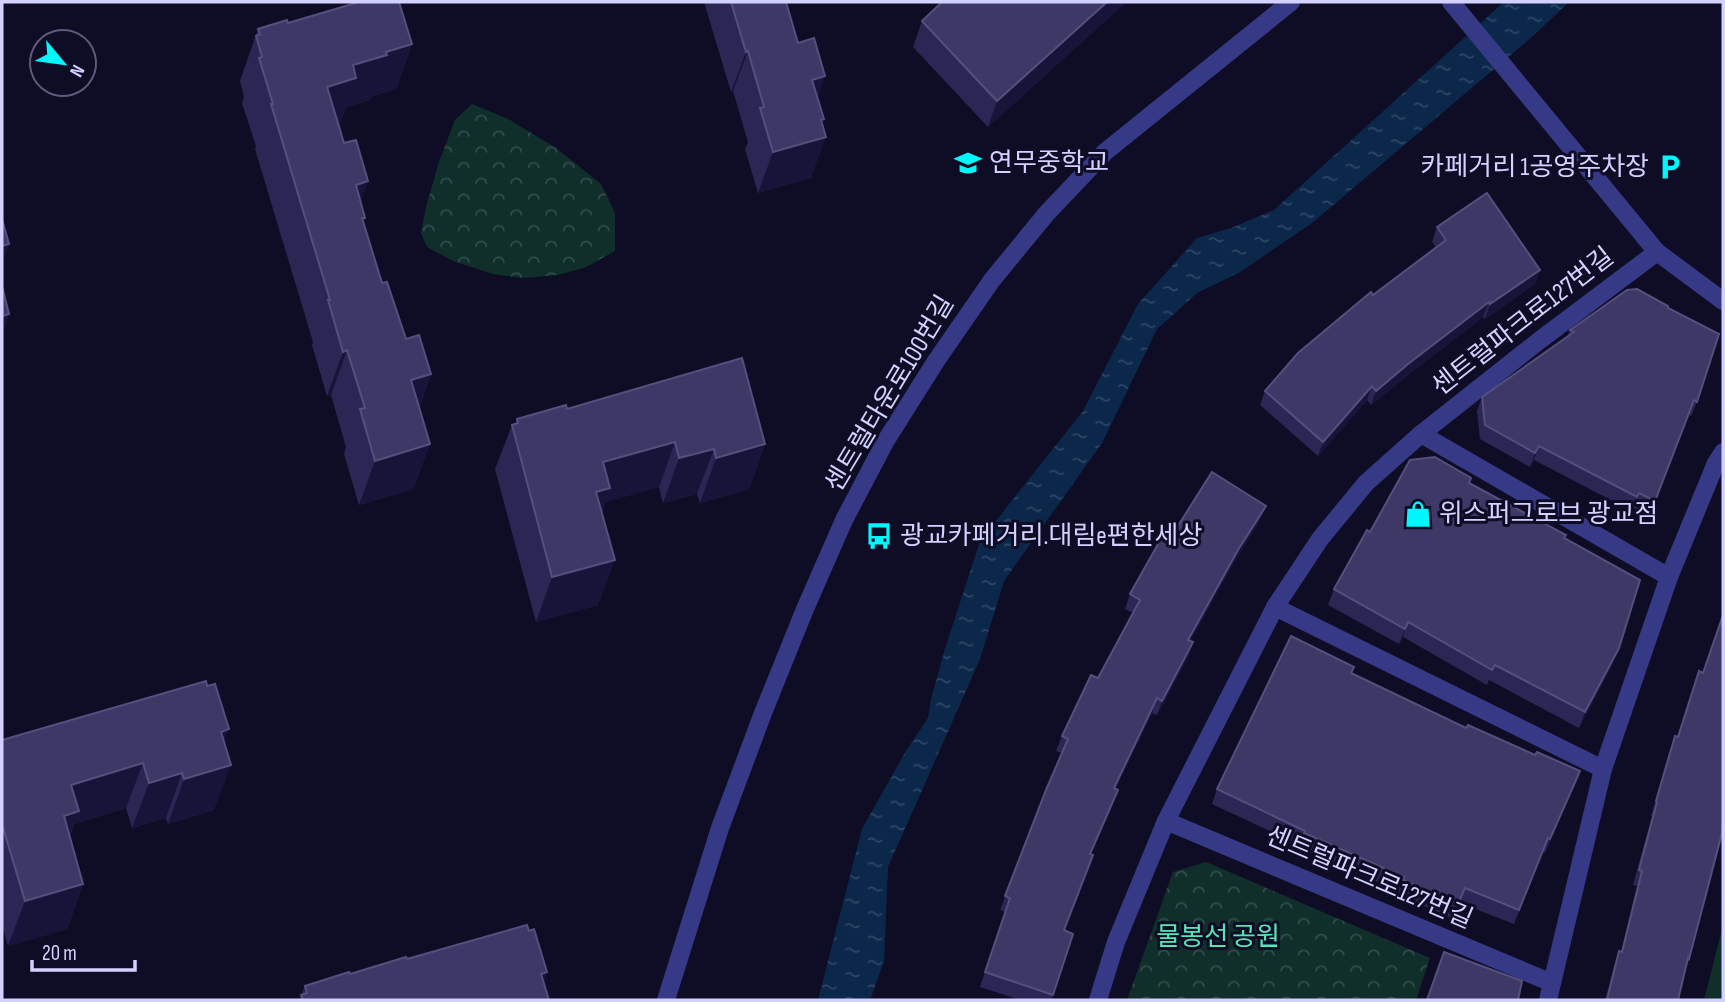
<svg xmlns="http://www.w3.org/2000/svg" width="1725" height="1002" viewBox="0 0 1725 1002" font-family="'Sofia Sans Condensed','Noto Sans KR',sans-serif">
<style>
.grass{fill:#102f2b}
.park{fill:url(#park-crowns)}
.water{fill:url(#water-ripples)}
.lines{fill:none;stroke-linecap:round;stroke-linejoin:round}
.minor{stroke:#363a86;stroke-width:18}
.wall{fill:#2b2654}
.shaded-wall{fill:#181439}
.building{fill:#3d3866;stroke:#54507e;stroke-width:2}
.labels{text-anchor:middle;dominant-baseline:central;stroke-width:6;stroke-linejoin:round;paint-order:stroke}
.poi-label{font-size:26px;fill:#d3d1ff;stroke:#0f0d25;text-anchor:start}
.street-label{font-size:26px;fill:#d3d1ff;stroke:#0f0d25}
.park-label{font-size:26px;fill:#58e4b6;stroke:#0f0d25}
</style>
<defs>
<pattern id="park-crowns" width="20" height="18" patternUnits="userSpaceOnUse" patternTransform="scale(1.75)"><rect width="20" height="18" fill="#102f2b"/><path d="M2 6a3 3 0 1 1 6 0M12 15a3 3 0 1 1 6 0" fill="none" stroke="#324c4b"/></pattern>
<pattern id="water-ripples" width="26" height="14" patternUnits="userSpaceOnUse" patternTransform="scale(1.75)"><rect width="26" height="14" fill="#0b284b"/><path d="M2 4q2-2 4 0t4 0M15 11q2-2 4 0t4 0" fill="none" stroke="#2e4666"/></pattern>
</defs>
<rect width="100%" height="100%" fill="#0f0d25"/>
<path class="grass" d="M1723 925V1000H1704Z"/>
<g class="park">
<path d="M472 104 508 119 556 148 601 184 615 213V251L586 267 558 275 523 278 493 274 453 261 427 247 421 233 426 207 439 162 455 120Z"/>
<path d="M1206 862 1430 958 1416 1000H1127L1173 872Z"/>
</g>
<path class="water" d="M1504 2H1569L1533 36 1312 223 1240 272 1197 293 1157 329 1102 443 1004 581 980 659 888 867 884 961 870 1000H818L862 829 906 751 928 718 931 699 945 649 980 541 1083 411 1138 304 1197 238 1231 228 1274 210Z"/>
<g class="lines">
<g class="minor">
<path d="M1451 2 1657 252 1723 301"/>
<path d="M1421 434 1669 577"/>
<path d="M1275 607 1603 769"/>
<path d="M1166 821 1552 983"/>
<path d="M666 1000 720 828 763 713 805 609 844 520 885 442 936 361 992 280 1047 213 1105 152 1291 2"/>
<path d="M1098 1000 1116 942 1166 821 1275 607 1320 539 1366 483 1421 434 1540 340 1657 252"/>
<path d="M1548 1000 1603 769 1669 577 1716 463 1723 452"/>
</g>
</g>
<g class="wall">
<path d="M704 2H786L798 43 817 98 824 119 811 178 758 193 745 149 748 142 733 91 731 92Z"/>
<path d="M942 2H1126L988 127 913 47 922 21Z"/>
<path d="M288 23 412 44 396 89 372 96 370 100 346 107 340 123 338 124 365 218 363 223 382 283 406 339 431 374 419 408 414 489 359 505 344 454 346 447 331 395 327 396 312 345 313 342 255 149 256 146 242 103 244 97 240 81 258 29Z"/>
<path d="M1437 227 1540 270 1535 284 1485 319 1483 317 1403 379 1371 405 1367 400 1318 456 1260 405 1265 391 1373 295 1436 247 1432 242Z"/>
<path d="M1668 308 1697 402 1691 416 1689 415 1650 516 1634 508 1632 511 1534 460 1530 467 1480 439 1477 411 1482 397 1567 337 1570 330Z"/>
<path d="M567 409 765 444 749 489 700 503 697 494 663 503 659 487 605 502 602 512 598 605 536 622 495 469 512 425 515 424 517 419Z"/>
<path d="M1469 483 1565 538 1613 663 1579 728 1489 680 1487 685 1403 637 1399 644 1328 605 1334 589 1370 532Z"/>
<path d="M1260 520 1233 564 1190 641 1193 642 1188 657 1157 715 1152 713 1115 789 1118 790 1091 854 1064 930 1073 934 1051 1000H1020L980 987 1005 912 1000 910 1046 790 1062 753 1056 751 1062 736 1098 678 1133 613 1125 609 1130 594 1169 540Z"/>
<path d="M1699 671 1703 673 1689 959 1685 969 1678 1000H1605L1614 966 1619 951 1621 952 1637 886 1633 885 1652 816H1651L1670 750 1675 736 1678 737Z"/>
<path d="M1352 673 1466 728 1574 785 1545 853 1543 852 1514 924 1460 903 1453 919 1397 894 1399 891 1299 848 1300 845 1212 804 1217 789Z"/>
<path d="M2 740 224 742 214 810 168 824 166 818 132 828 126 808 74 824 70 837 83 884 67 929 8 946 2 924Z"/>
<path d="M407 959 547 972 544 981 549 1000H299L305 986Z"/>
</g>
<g class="shaded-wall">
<path d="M1107 2H1126L988 127 997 101Z"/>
<path d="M412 44 396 89 372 96 370 100 346 107 340 123 311 132 327 87 353 65 386 52Z"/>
<path d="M748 51 733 91 731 92 746 52Z"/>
<path d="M825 76 811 116 812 80Z"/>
<path d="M824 119 816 140 826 137 811 178 758 193 773 152 821 120Z"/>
<path d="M368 181 352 226 356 185Z"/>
<path d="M9 244 2 263V246Z"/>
<path d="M1540 270 1535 284 1485 319 1490 304Z"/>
<path d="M1489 302 1483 317 1403 379 1371 405 1376 391 1408 364Z"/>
<path d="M9 314 2 334V316Z"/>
<path d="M347 350 331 395 327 396 343 352Z"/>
<path d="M431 374 415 419 411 380Z"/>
<path d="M1372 386 1367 400 1318 456 1323 442Z"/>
<path d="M675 442 659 487 605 502 594 533 580 537 603 462Z"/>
<path d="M430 444 414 489 359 505 375 461Z"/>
<path d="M765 444 749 489 700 503 716 458Z"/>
<path d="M1539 446 1534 460 1530 467 1535 453Z"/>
<path d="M714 449 697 494 663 503 679 458Z"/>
<path d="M1266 506 1260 520 1233 564 1183 654 1188 640 1238 550Z"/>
<path d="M615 560 598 605 536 622 552 577Z"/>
<path d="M1408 622 1403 637 1399 644 1405 629Z"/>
<path d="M1193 642 1188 657 1157 715 1162 701Z"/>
<path d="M1619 648 1613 663 1579 728 1585 712Z"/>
<path d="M1157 698 1152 713 1109 802 1114 788Z"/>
<path d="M229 729 214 770 231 765 214 810 168 824 184 779 221 732Z"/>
<path d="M143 763 126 808 74 824 62 856 59 829 71 785Z"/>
<path d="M1580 771 1574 785 1545 853 1550 839Z"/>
<path d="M182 773 166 818 132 828 149 783Z"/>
<path d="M1118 790 1113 804 1085 868 1090 854Z"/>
<path d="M83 884 67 929 8 946 25 901Z"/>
<path d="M547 972 537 1000 541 974Z"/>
</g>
<g class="building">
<path d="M359 2H399L412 44 386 52 387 55 353 65 356 78 327 87 344 143 356 140 368 181 356 185 365 218H362L382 283 387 282 406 339 419 335 431 374 411 380 430 444 375 461 360 409 365 408 347 350 343 352 328 300H330L271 104H273L259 58 262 57 256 36 260 34 258 29 287 20 288 23Z"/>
<path d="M731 2H786L798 43 814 38 825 76 812 80 824 119 821 120 826 137 773 152 760 108 764 107 748 51 746 52Z"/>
<path d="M942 2H1107L997 101 922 21Z"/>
<path d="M1487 193 1540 270 1490 304 1489 302 1408 364 1376 391 1372 386 1323 442 1265 391 1298 353 1371 292 1373 295 1446 240 1437 227Z"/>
<path d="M2 219 9 244 2 246Z"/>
<path d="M2 286 9 314 2 316Z"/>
<path d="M1637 289 1668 306V308L1719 334 1697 402 1694 400 1655 501 1639 493 1637 497 1539 446 1535 453 1485 425 1482 397 1574 332 1570 330 1627 290Z"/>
<path d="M742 358 765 444 716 458 714 449 679 458 675 442 603 462 610 488 596 492 615 560 552 577 512 425 518 423 517 419 566 405 567 409Z"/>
<path d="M1435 457 1471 478 1469 483 1566 535 1564 538 1640 580 1619 648 1585 712 1495 665 1492 670 1408 622 1405 629 1334 589 1367 530 1370 532 1410 460Z"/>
<path d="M1212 472 1266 506 1238 550 1188 640 1193 642 1162 701 1157 698 1114 788 1118 790 1090 854 1093 855 1064 930 1073 934 1053 995 985 972 1010 898 1005 896 1046 790 1068 739 1062 736 1091 675 1098 678 1140 600 1130 594 1162 537 1169 540Z"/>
<path d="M1723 615V829L1689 959 1688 958 1678 1000H1607L1619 951 1622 952 1642 871 1639 870 1657 802 1656 801 1675 736 1678 737 1699 671 1703 673Z"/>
<path d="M1291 636 1354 667 1351 673 1466 728 1468 725 1535 755 1537 752 1580 771 1550 839 1548 838 1519 910 1465 888 1458 904 1403 880 1404 877 1304 833 1305 831 1217 789Z"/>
<path d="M206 681 207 686 215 684 229 729 221 732 231 765 184 779 182 773 149 783 143 763 71 785 79 811 64 816 83 884 25 901 2 824V740Z"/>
<path d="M527 925 529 931 534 929 547 972 541 974 549 1000H303L301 995 307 993 305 986 349 972 350 974 406 957 407 959Z"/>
<path d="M1444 952 1522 981 1518 1000H1427Z"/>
</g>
<defs>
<symbol id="school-bare" viewBox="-9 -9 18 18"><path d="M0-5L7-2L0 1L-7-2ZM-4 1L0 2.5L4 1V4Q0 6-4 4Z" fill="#00f8fc" stroke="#0f0d25" stroke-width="2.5" paint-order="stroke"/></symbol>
<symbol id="parking-bare" viewBox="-9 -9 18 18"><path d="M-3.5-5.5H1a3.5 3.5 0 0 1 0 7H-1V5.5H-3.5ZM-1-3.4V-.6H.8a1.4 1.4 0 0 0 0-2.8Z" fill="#00f8fc" stroke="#0f0d25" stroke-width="2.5" paint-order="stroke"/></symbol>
<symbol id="shop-bare" viewBox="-9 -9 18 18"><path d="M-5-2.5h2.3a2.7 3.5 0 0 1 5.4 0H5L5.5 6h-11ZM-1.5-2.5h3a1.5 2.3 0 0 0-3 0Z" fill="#00f8fc" stroke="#0f0d25" stroke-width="2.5" paint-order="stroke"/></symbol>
<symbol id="bus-bare" viewBox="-9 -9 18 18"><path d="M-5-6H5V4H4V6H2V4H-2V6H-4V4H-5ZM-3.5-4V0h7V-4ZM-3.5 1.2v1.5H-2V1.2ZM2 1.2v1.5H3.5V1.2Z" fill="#00f8fc" stroke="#0f0d25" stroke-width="2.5" paint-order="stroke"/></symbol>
</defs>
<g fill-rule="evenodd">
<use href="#school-bare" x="949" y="144" width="38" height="38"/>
<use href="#parking-bare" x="1651" y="148" width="38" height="38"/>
<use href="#shop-bare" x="1399" y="495" width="38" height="38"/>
<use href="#bus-bare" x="860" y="517" width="38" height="38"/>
</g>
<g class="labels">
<g class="poi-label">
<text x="989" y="163">연무중학교</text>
<text x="1649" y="167" text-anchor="end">카페거리 1공영주차장</text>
<text x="1439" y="514">위스퍼그로브 광교점</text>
<text x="900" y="536">광교카페거리.대림e편한세상</text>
</g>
<g class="street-label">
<text transform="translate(1523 322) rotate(-38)">센트럴파크로127번길</text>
<text transform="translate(890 394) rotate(-59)">센트럴타운로100번길</text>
<text transform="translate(1369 878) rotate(23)">센트럴파크로127번길</text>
</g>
<g class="park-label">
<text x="1218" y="937">물봉선 공원</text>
</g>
</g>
<rect width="1725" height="1002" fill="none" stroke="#d3d1ff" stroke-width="7"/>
<g transform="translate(63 63) rotate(119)"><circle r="33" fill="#0f0d25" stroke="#5d5b7c" stroke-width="2"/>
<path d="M0-5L12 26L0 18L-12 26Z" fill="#00f8fc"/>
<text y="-10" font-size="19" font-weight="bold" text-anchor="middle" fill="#d3d1ff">N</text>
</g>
<path d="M32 960v10h103v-10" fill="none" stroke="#d3d1ff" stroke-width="3.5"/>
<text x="42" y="960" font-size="21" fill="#d3d1ff" stroke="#0f0d25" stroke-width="5" paint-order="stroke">20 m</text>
</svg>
